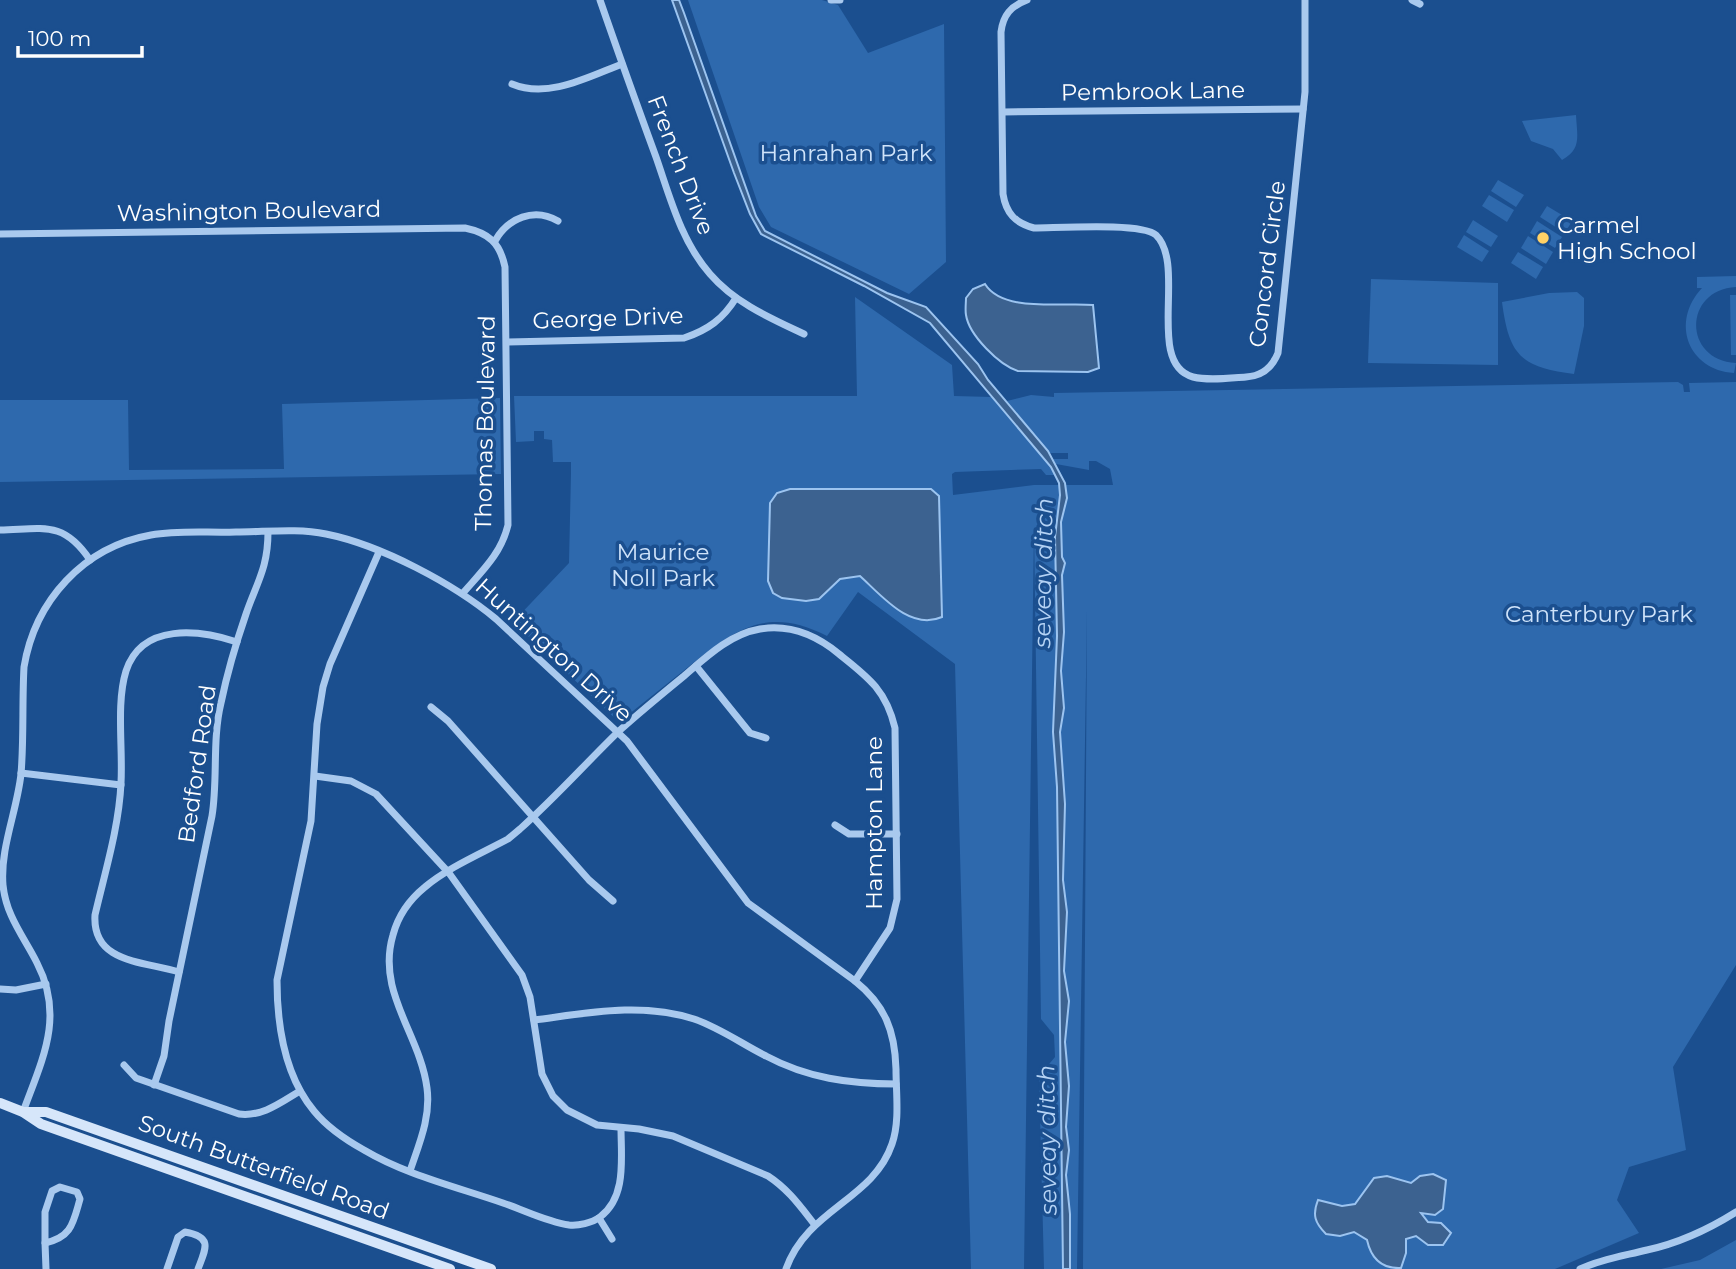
<svg xmlns="http://www.w3.org/2000/svg" width="1736" height="1269" viewBox="0 0 1736 1269" font-family="Montserrat,sans-serif">
<style>
.green{fill:#2e69ad}
.water{fill:#3c6290;stroke:#9cc4f0;stroke-width:2}
.lines{fill:none;stroke-linecap:round;stroke-linejoin:round}
.minor{stroke:#a9c9ee;stroke-width:7}
.secondary{stroke:#d6e6fa;stroke-width:10}
.poi-dot{fill:#ffd166;stroke:#1b4f8f;stroke-width:2.5}
.labels{text-anchor:middle;dominant-baseline:central;stroke-width:7;stroke-linejoin:round;paint-order:stroke}
.street-label{font-size:23px;fill:#fff;stroke:#1b4f8f}
.park-label{font-size:23px;fill:#cfe3fa;stroke:#1b4f8f}
.poi-label{font-size:23px;fill:#fff;stroke:#1b4f8f;text-anchor:start}
.water-label{font-size:24px;font-style:italic;fill:#b5d3f5;stroke:#1b4f8f}
</style>
<rect width="100%" height="100%" fill="#1b4f8f"/>
<g class="green">
<path d="M688 0H822L838 5 868 53 944 24 946 262 909 294 771 227 759 207Z"/>
<path d="M1576 115C1577 136 1582 149 1562 160L1553 149 1531 141 1522 121Z"/>
<path d="M1498 180 1524 195 1516 207 1491 191Z"/>
<path d="M1489 195 1514 210 1507 222 1482 206Z"/>
<path d="M1547 206 1572 221 1565 233 1540 217Z"/>
<path d="M1473 220 1498 236 1491 247 1466 232Z"/>
<path d="M1537 221 1562 237 1555 248 1530 233Z"/>
<path d="M1464 235 1489 251 1482 262 1457 247Z"/>
<path d="M1528 236 1553 252 1546 264 1521 248Z"/>
<path d="M1518 252 1543 267 1536 279 1511 263Z"/>
<path d="M1736 276V287C1683 290 1683 360 1736 363L1734 373C1688 370 1670 322 1702 288H1697V277Z"/>
<path d="M1371 279 1498 283V365L1368 363Z"/>
<path d="M1577 292 1584 298V326L1574 374C1521 367 1509 356 1502 302L1549 293Z"/>
<path d="M1730 295H1736V355H1731Z"/>
<path d="M855 297 952 365 954 396 992 397 1051 467 1055 475H1046L1041 469 955 472 952 474 953 495 1034 485H1113L1110 469 1096 461H1089V470L1056 464 1053 459H1068V453H1050L1007 401 1031 395 1054 397V393L1678 382 1683 385 1684 392H1690L1689 383 1736 382V965L1673 1067 1686 1150 1629 1167 1617 1200 1639 1233 1555 1269H1083L1087 610 1077 1269H1044L1039 1076 1055 1057 1054 1035 1041 1019 1034 526 1024 1269H971L955 664 858 592 827 636C766 605 735 630 687 668 664 686 642 704 619 722L513 622 569 563 571 473V462H553L552 440 544 439V431H534V441L516 442 514 396H857Z"/>
<path d="M500 398 501 474 0 482V400H128L129 470 284 469 282 404Z"/>
<path d="M1736 1240V1269H1661L1700 1260Z"/>
</g>
<g class="water">
<path d="M672 0H679L684 13 756 216 765 231 887 293 926 307 978 364 988 380 1048 451 1065 483 1067 498 1061 522 1062 557 1065 563 1062 575 1064 632 1061 671 1064 708 1060 732 1065 804 1063 880 1067 912 1064 971 1069 1001 1065 1042 1069 1086 1066 1127 1069 1150 1066 1175 1070 1214V1269H1063L1057 787 1053 732 1057 636 1055 537 1060 495 1059 483 1051 467 930 323 864 286 761 234 750 214 734 173Z"/>
<path d="M985 284C1003 313 1062 302 1093 305L1099 368 1088 372 1018 371C999 365 969 335 966 315 965 310 966 303 966 298L973 289Z"/>
<path d="M790 489H931L939 496 942 617C910 631 882 596 860 576L840 579 819 599 806 601 782 598 773 593 768 581 770 503 777 493Z"/>
<path d="M1433 1174 1446 1180 1443 1209 1435 1215 1421 1213 1428 1222 1441 1223 1451 1233 1443 1245H1428L1416 1236 1406 1239V1253L1401 1268C1382 1269 1371 1258 1367 1240L1354 1232 1340 1236 1326 1234C1315 1223 1312 1215 1318 1200L1342 1206 1355 1204 1374 1178 1387 1176 1411 1183 1420 1176Z"/>
</g>
<g class="lines">
<g class="minor">
<path d="M600 0C618 52 637 105 656 157 670 197 681 241 710 274 735 303 770 318 804 334"/>
<path d="M831 0H840"/>
<path d="M1027 0C1011 6 1003 15 1001 32L1003 194C1006 213 1015 223 1034 228 1057 228 1142 222 1156 235 1187 265 1145 364 1193 377 1209 381 1229 378 1246 377 1262 376 1272 368 1278 353L1305 92V0"/>
<path d="M1412 0 1420 4"/>
<path d="M512 84C548 99 588 77 622 64"/>
<path d="M1003 112 1303 109"/>
<path d="M0 234 465 228C489 233 500 243 505 267L508 525C501 554 482 571 463 593"/>
<path d="M495 241C508 218 534 207 558 221"/>
<path d="M508 342 684 338C708 330 723 319 736 298"/>
<path d="M0 530C43 529 63 520 90 560"/>
<path d="M379 552 330 664 323 687 317 724 311 821 277 980C277 1026 284 1075 314 1111 327 1127 346 1140 364 1150 406 1175 457 1187 503 1203 524 1210 547 1222 569 1225 578 1226 592 1223 600 1217 627 1197 621 1158 621 1128"/>
<path d="M696 666 750 733 766 738"/>
<path d="M431 707 448 721 589 880 613 901"/>
<path d="M21 773 121 785"/>
<path d="M315 776 351 781 376 794 449 873 522 975 530 997 542 1074 553 1096 567 1110 597 1125 639 1129 673 1136 768 1176C788 1189 800 1206 815 1225"/>
<path d="M835 825 849 834H897"/>
<path d="M179 972C145 961 92 964 95 915 105 872 119 827 121 783 123 748 116 703 126 671 142 622 200 630 237 642"/>
<path d="M0 989 16 990 46 984"/>
<path d="M534 1020C588 1013 641 1002 694 1019 720 1028 742 1044 766 1056 807 1078 850 1084 896 1084"/>
<path d="M124 1065 136 1078 239 1114C262 1117 280 1103 300 1091"/>
<path d="M154 1085 164 1056 169 1021 212 816C218 779 212 740 221 703 227 674 236 643 246 614 257 582 268 568 268 532"/>
<path d="M23 1112C42 1060 65 1017 37 963 24 937 6 916 3 885 0 848 17 811 21 774 24 739 22 703 24 667 35 601 83 547 151 535 179 530 208 533 236 532 266 532 297 528 326 534 381 545 454 584 496 619L627 741 748 903 855 981C885 1005 895 1031 896 1069 896 1094 900 1121 892 1144 873 1200 807 1209 786 1269"/>
<path d="M410 1171C419 1144 431 1117 427 1088 420 1034 376 992 393 935 398 916 409 900 425 887 447 868 482 853 508 839L520 829C555 798 586 763 619 731 640 712 662 694 684 676 706 657 730 634 760 629 790 624 816 635 839 654 868 677 886 690 895 728L897 899 890 928 855 981"/>
<path d="M60 1187 77 1192 80 1199C73 1223 72 1237 45 1243V1212L52 1191Z"/>
<path d="M599 1218 612 1239"/>
<path d="M45 1243 46 1269"/>
<path d="M167 1269 178 1237 185 1232C213 1237 206 1248 198 1269"/>
<path d="M1580 1269C1602 1259 1623 1256 1647 1250 1679 1243 1709 1229 1736 1212"/>
</g>
<g class="secondary">
<path d="M0 1103 23 1112 41 1124 450 1269"/>
<path d="M23 1112H46L491 1269"/>
</g>
</g>
<circle class="poi-dot" cx="1543" cy="238" r="7"/>
<g class="labels">
<g class="street-label">
<text transform="translate(1153 91) rotate(-1)">Pembrook Lane</text>
<text transform="translate(681 165) rotate(69)">French Drive</text>
<text transform="translate(249 211) rotate(-1)">Washington Boulevard</text>
<text transform="translate(1267 264) rotate(-83)">Concord Circle</text>
<text transform="translate(608 318) rotate(-2)">George Drive</text>
<text transform="translate(485 423) rotate(-89)">Thomas Boulevard</text>
<text transform="translate(554 650) rotate(42)">Huntington Drive</text>
<text transform="translate(197 764) rotate(-82)">Bedford Road</text>
<text transform="translate(874 823) rotate(-90)">Hampton Lane</text>
<text transform="translate(264 1167) rotate(20)">South Butterfield Road</text>
</g>
<g class="park-label">
<text x="846" y="153">Hanrahan Park</text>
<text x="663" y="552">Maurice<tspan x="663" dy="26">Noll Park</tspan></text>
<text x="1599" y="614">Canterbury Park</text>
</g>
<g class="poi-label">
<text x="1557" y="225">Carmel<tspan x="1557" dy="26">High School</tspan></text>
</g>
<g class="water-label">
<text transform="translate(1043 573) rotate(-89)">seveay ditch</text>
<text transform="translate(1047 1140) rotate(-91)">seveay ditch</text>
</g>
</g>
<path d="M18 46v10h124v-10" fill="none" stroke="#ffffff" stroke-width="3.5"/>
<text x="28" y="46" font-size="21" fill="#ffffff" stroke="#1b4f8f" stroke-width="5" paint-order="stroke">100 m</text>
</svg>
